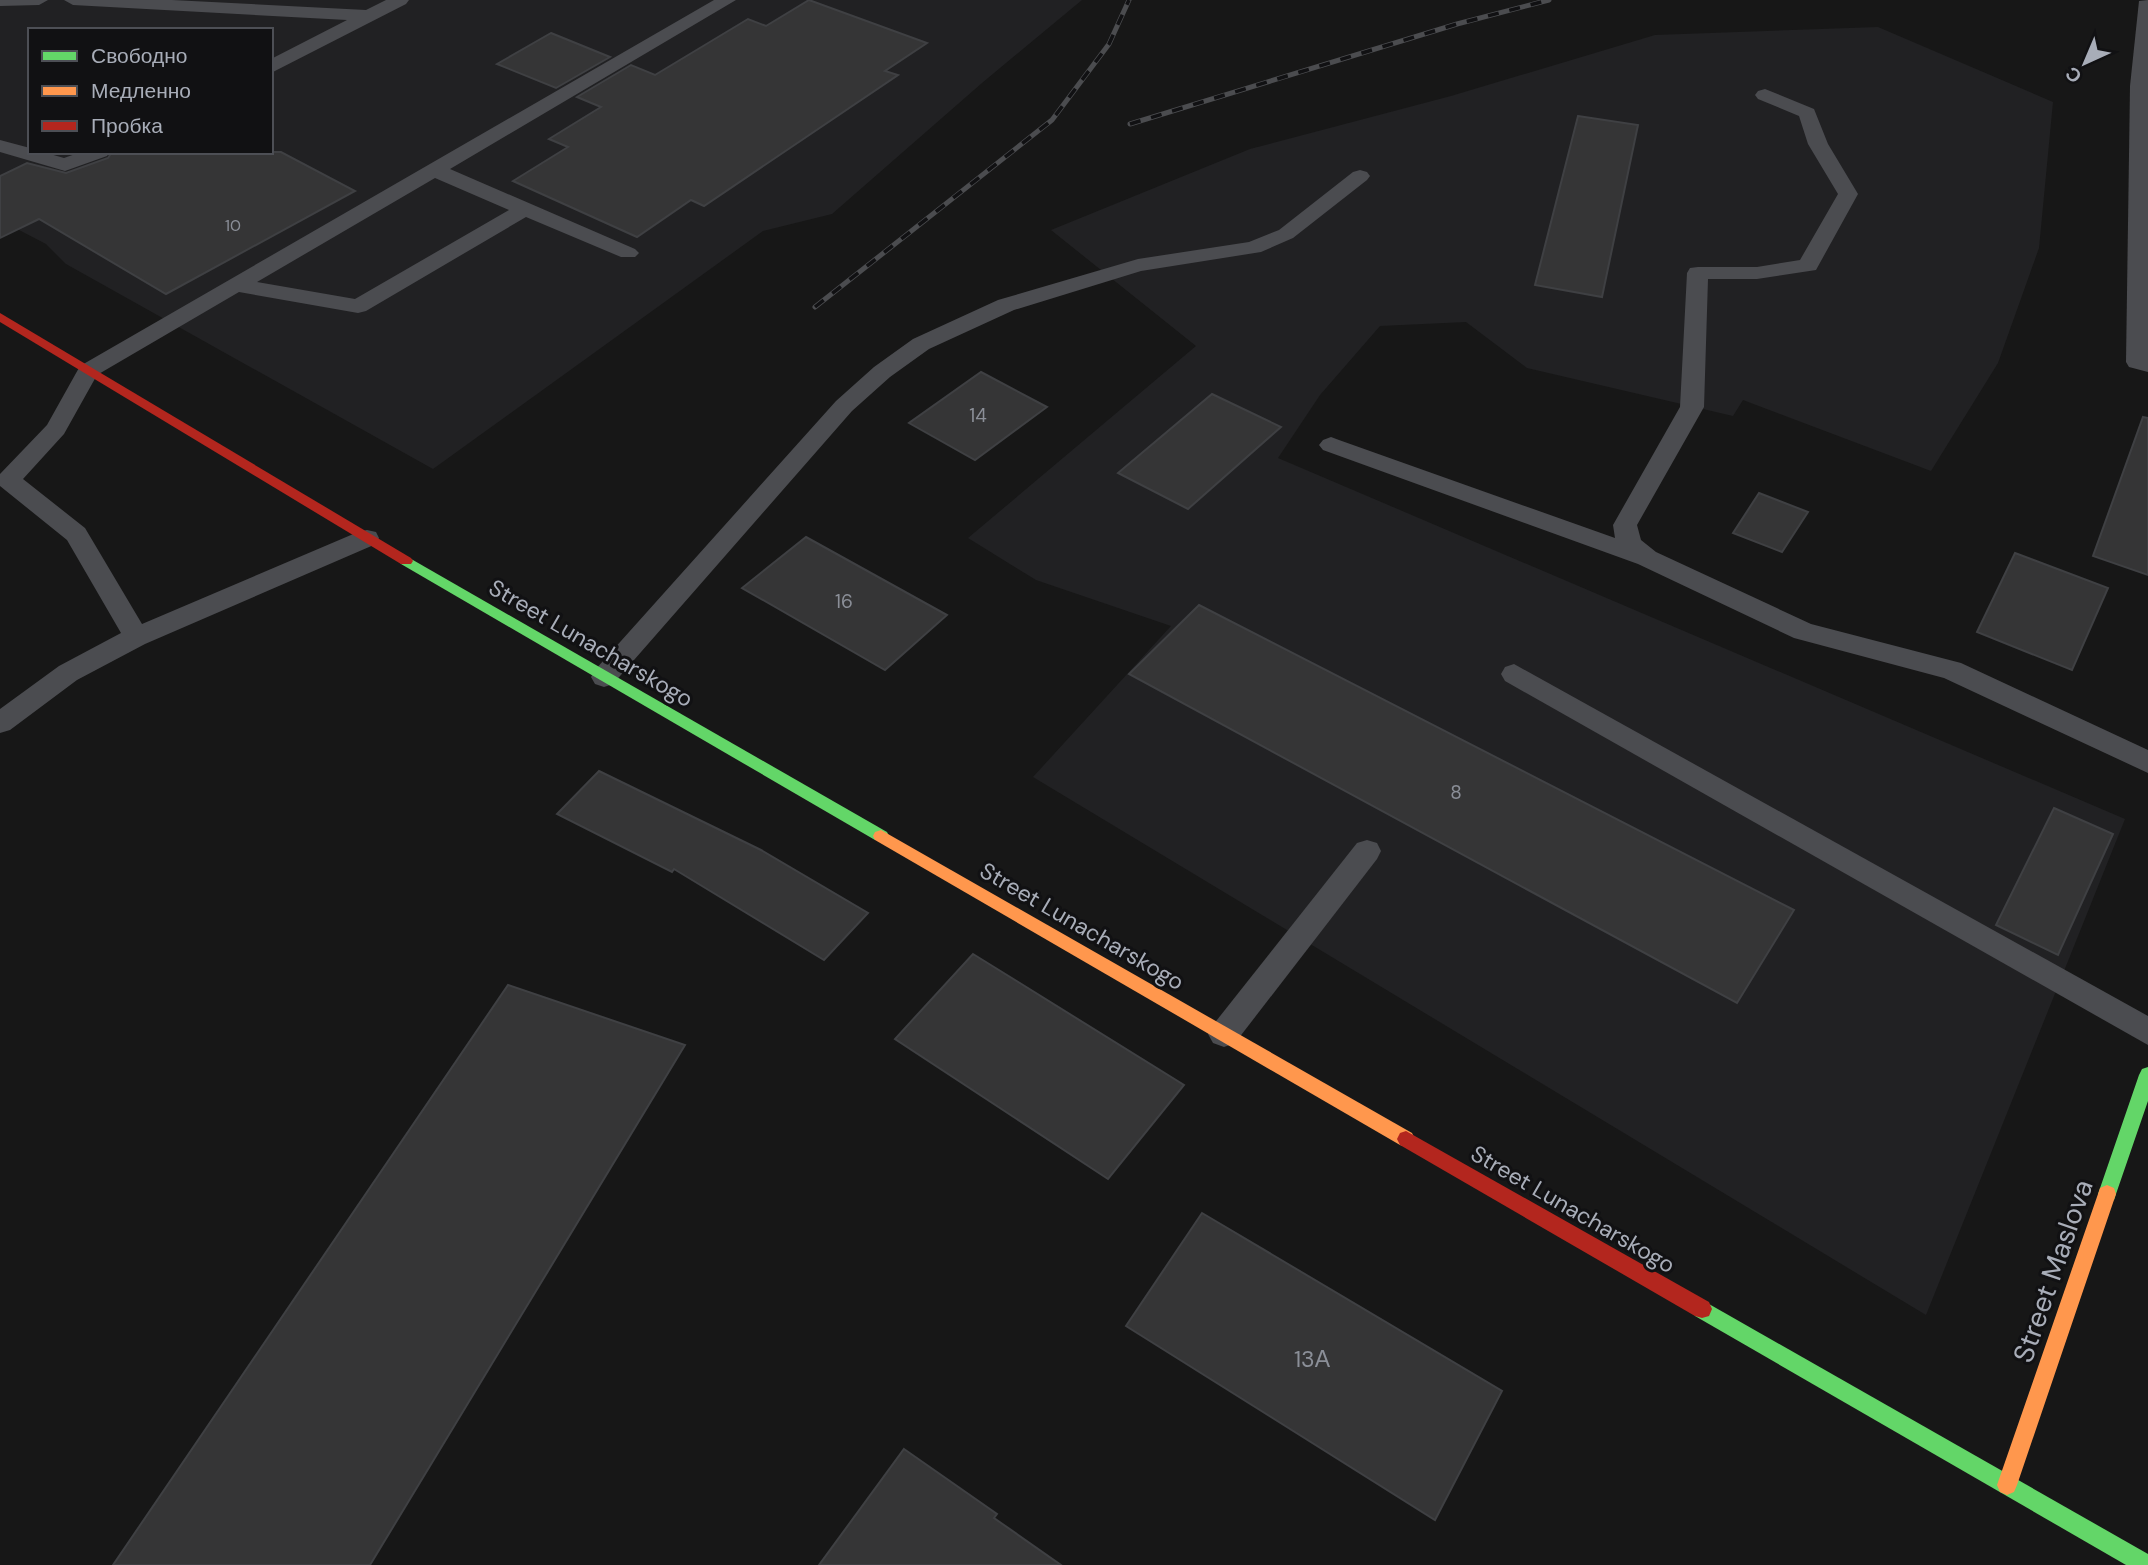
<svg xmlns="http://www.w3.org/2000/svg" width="2148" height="1565" viewBox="0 0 2148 1565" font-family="'DM Sans',sans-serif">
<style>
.built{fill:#212123;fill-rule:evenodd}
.building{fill:#353536;stroke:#3f4043;stroke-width:2}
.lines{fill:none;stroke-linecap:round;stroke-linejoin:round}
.lane{fill:#4b4c50;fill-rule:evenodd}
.fast{fill:#63d668;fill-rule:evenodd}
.slow{fill:#ff974d;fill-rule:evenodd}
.jam{fill:#b3261e;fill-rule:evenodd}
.rail-casing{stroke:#4b4c4f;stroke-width:5}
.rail{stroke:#111113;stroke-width:3.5;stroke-dasharray:11;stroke-linecap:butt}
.labels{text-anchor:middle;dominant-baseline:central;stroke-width:6;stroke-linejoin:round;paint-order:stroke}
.far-number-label{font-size:16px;fill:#8b8f98}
.number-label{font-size:19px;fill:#8b8f98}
.street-label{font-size:23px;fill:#a8adb8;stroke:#111113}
.near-number-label{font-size:23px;fill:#8b8f98}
.near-street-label{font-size:28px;fill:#a8adb8;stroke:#111113}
</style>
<rect width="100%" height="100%" fill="#171717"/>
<g class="built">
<path d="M0 0H1082L982 83 832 214 763 231 433 469 66 264 46 244 0 220ZM30 30H271V152H30Z"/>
<path d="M1878 27 2053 102 2039 248 1998 363 1931 471 1743 400 1733 416 1527 368 1466 322 1380 326 1320 395 1278 458 2125 819 1926 1315 1033 777 1171 626 1036 580 968 538 1196 346 1051 230 1250 149 1451 96 1655 35Z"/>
</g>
<g class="building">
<path d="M809 0 927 43 885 71 898 75 704 206 691 200 637 237 513 181 568 147 549 139 601 107 577 97 631 65 655 75 748 19 766 26Z"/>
<path d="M551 33 610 57 556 88 497 64Z"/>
<path d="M1578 116 1638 125 1602 297 1535 285Z"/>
<path d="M112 152H281L355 191 166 294 39 219 0 238V176L27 163 66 173 108 158Z"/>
<path d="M981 372 1047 407 975 460 909 423Z"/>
<path d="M1212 394 1281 427 1188 509 1118 473Z"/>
<path d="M2143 417 2148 418V575L2093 556Z"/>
<path d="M1759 493 1808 512 1782 552 1733 533Z"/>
<path d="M806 537 947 615 885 670 742 588Z"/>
<path d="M2015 553 2108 588 2072 670 1977 632Z"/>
<path d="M1199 605 1794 910 1737 1003 1129 674Z"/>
<path d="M599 771 761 850 868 913 824 960 674 869 672 872 557 814Z"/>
<path d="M2054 808 2113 834 2058 955 1996 925Z"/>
<path d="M973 954 1184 1085 1108 1179 895 1039Z"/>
<path d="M508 985 685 1045 370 1565H113Z"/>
<path d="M1202 1213 1502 1391 1435 1520 1126 1326Z"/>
<path d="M904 1449 997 1514 994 1518 1061 1565H819Z"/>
</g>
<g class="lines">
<g class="lane">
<path d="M0 0H48L39 5 0 6Z"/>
<path d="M64 0H172L366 10 386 0H409L406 4 271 73V59L347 20 73 5Z"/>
<path d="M714 0H736L450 169 635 249 639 253 635 257H621L526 217 366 311 358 313 239 292 97 375 64 434 23 479 85 528 142 624 358 532 367 530 376 532 379 538 376 544 145 644 77 680 10 730 0 733V709L59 666 121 633 67 540 0 486V474L47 425 80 366ZM435 178 509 210 355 299 257 282Z"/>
<path d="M2148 0V372L2129 367 2126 362 2130 86 2139 1Z"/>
<path d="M1765 89 1814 109 1828 144 1858 194 1816 270 1757 279H1708L1704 407 1637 525 1641 540 1656 552 1811 624 1961 663 2148 750V773L1944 678 1794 638 1638 564 1323 450 1319 445 1323 440 1331 437 1339 440 1615 538 1613 525 1680 407 1687 273 1690 268 1698 267H1757L1800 260 1838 194 1808 144 1799 116 1758 99 1755 95 1758 91Z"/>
<path d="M0 140 30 148V152H43L64 158 81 152H110L107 156 65 171 0 152Z"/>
<path d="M1360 170 1367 172 1370 176 1367 180 1293 238 1261 252 1141 271 1014 310 929 349 890 377 852 411 613 684 604 687 595 684 591 677 595 670 836 401 874 367 913 339 998 300 1138 259 1249 242 1279 230 1353 172Z"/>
<path d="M1514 664 2148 1016V1045L1505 681 1501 674 1505 667Z"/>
<path d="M1367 840 1377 843 1381 851 1377 859 1235 1043 1224 1047 1213 1043 1208 1034 1213 1025 1357 843Z"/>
</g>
<g class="fast">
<path d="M406 556 887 832 889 836 887 840H875L401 564 399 561Z"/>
<path d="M2148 1067V1101L2116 1194 2114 1200 2107 1203 2100 1200 2098 1194 2139 1075 2142 1069Z"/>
<path d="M1702 1300 2148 1554V1565H2126L1695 1316 1692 1309 1695 1302Z"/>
</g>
<g class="slow">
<path d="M881 830 1412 1133 1415 1139 1412 1145 1406 1147 1400 1145 875 840 873 836 875 832Z"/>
<path d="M2107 1185 2114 1188 2116 1194 2017 1485 2014 1492 2007 1495 2000 1492 1997 1485 2098 1194 2100 1188Z"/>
</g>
<g class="jam">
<path d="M0 313 411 558 413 561 411 564H401L0 322Z"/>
<path d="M1406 1131 1709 1302 1712 1309 1709 1316 1702 1318 1695 1316 1400 1145 1397 1139 1400 1133Z"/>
</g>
<defs>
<g id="rail">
<path d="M1130 124 1457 24 1549 0"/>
<path d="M815 307 1052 120 1109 44 1129 0"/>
</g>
</defs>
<use href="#rail" class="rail-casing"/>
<use href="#rail" class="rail"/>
</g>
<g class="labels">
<g class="far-number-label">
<text x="233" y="225">10</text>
</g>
<g class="number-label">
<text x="978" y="415">14</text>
<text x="844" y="601">16</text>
<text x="1456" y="792">8</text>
</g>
<g class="street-label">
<text transform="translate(591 643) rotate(30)">Street Lunacharskogo</text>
<text transform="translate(1082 926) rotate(30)">Street Lunacharskogo</text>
<text transform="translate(1573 1209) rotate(30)">Street Lunacharskogo</text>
</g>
<g class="near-number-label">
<text x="1312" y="1359">13А</text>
</g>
<g class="near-street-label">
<text transform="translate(2053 1271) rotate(-71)">Street Maslova</text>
</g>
</g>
<rect x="28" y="28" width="245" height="126" fill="#111113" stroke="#4d4f55" stroke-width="2"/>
<rect x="42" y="51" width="35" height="10" fill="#63d668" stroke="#4d4f55" stroke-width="2"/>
<text x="91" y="63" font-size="21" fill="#a8adb8">Свободно</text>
<rect x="42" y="86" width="35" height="10" fill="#ff974d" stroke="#4d4f55" stroke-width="2"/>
<text x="91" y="98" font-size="21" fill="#a8adb8">Медленно</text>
<rect x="42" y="121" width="35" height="10" fill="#b3261e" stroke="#4d4f55" stroke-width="2"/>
<text x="91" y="133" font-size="21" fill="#a8adb8">Пробка</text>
<g transform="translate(2085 63) rotate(224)" stroke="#111113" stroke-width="5" paint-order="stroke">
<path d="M0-5L12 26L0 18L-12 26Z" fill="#a8adb8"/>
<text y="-10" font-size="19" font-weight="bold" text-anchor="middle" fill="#a8adb8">С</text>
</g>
</svg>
